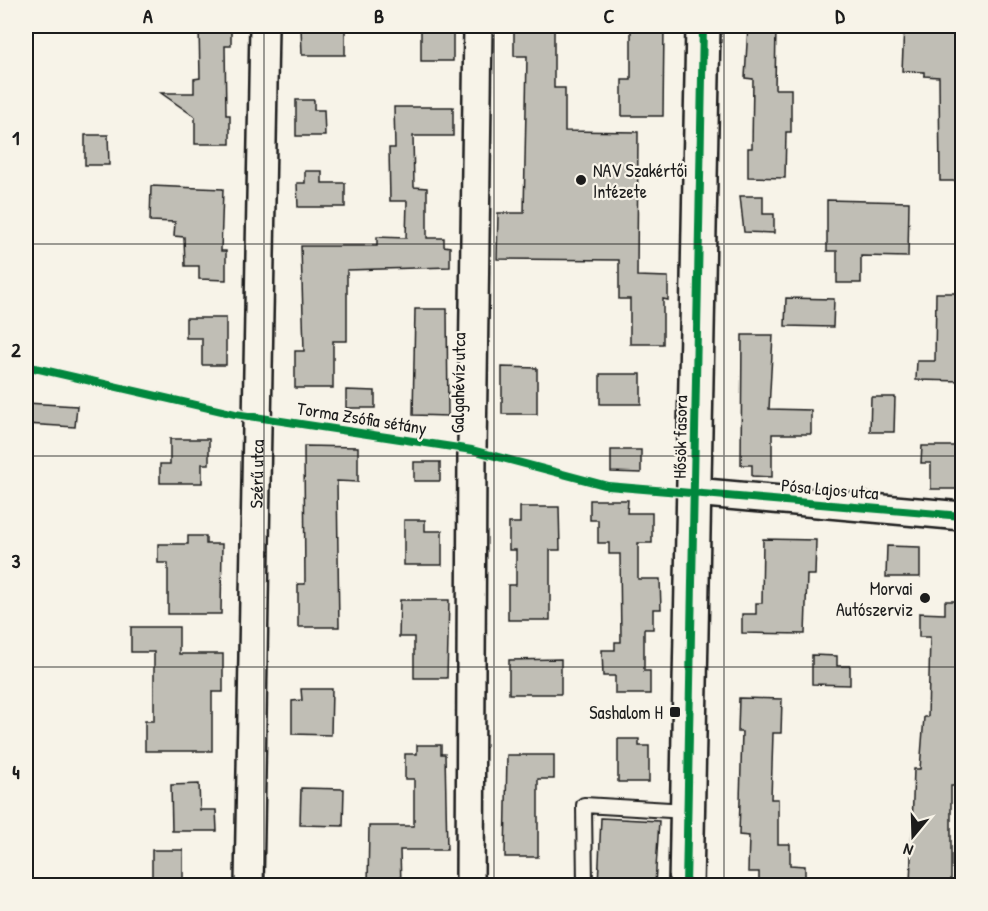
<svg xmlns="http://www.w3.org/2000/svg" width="988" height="911" font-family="'Patrick Hand',sans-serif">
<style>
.building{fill:#c0beb5;stroke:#1c1c1c;stroke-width:1.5}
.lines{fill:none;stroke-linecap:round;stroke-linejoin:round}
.lane-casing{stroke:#1c1c1c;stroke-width:18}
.street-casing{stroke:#1c1c1c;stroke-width:32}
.secondary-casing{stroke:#1c1c1c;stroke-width:38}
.lane{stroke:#f7f3e8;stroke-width:14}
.street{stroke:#f7f3e8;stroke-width:27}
.secondary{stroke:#f7f3e8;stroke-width:33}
.cycleway-casing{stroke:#f7f3e8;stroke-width:11}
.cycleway{stroke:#00873e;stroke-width:8}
.grid{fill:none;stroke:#1c1c1c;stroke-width:1.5;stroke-opacity:0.55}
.poi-dot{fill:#1c1c1c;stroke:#f7f3e8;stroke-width:2}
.labels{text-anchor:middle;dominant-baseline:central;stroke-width:4.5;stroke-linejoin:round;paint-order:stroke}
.poi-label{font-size:18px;fill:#1c1c1c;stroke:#f7f3e8;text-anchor:end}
.street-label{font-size:18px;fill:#1c1c1c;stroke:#f7f3e8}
.neatline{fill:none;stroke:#1c1c1c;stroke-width:2}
.grid-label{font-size:20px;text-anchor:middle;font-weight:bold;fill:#1c1c1c}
</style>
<rect width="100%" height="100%" fill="#f7f3e8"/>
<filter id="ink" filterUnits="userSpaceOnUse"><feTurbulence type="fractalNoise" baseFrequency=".0167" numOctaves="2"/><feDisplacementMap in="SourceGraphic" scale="12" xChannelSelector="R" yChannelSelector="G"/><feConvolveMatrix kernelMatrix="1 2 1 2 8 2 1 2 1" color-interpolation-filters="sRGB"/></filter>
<g filter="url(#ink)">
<path class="building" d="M 199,26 L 231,26 L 231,46 L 225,46 L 226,115 L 230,115 L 230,144 L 195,144 L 195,117 L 161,93 L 194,93 L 194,79 L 200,78 Z
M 301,26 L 345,26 L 345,55 L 302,55 Z
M 514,26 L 554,26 L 554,88 L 565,88 L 565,131 L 638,132 L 637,276 L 668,277 L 668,300 L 663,299 L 663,344 L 630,344 L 630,299 L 619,299 L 619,260 L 497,259 L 498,213 L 524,213 L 527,56 L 514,56 Z
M 631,26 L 664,26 L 663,116 L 622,116 L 622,80 L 631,80 Z
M 748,26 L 776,26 L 775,89 L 791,89 L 791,132 L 786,132 L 785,178 L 748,177 L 748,148 L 752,148 L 753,79 L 745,78 Z
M 904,26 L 963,26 L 959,98 L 963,98 L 963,181 L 940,181 L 939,77 L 924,76 L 924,72 L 902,71 Z
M 421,28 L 453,28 L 453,61 L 421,61 Z
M 296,100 L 314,100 L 314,110 L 324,110 L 325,136 L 296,136 Z
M 394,107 L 453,107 L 453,136 L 413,136 L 414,187 L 427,188 L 427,238 L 444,238 L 444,246 L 450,247 L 450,267 L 347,270 L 347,341 L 333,341 L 333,388 L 295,388 L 295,351 L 304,351 L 301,246 L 377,246 L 377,237 L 406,238 L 407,201 L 390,201 L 389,148 L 395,148 Z
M 85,135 L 108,135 L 109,165 L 85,165 Z
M 305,171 L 322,171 L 322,183 L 345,183 L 345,207 L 298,207 L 297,183 L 305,183 Z
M 151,186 L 223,189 L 221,251 L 226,251 L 226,280 L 199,279 L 199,266 L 185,266 L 184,237 L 174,236 L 175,222 L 150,221 Z
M 740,196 L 763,196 L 763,214 L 774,214 L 774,233 L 744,232 Z
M 827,200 L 909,202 L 908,257 L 861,256 L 861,283 L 837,283 L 837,251 L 827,251 Z
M 936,293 L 963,293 L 963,381 L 916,380 L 917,361 L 935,361 Z
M 786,298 L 834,299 L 833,327 L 785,326 Z
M 415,309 L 447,309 L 448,416 L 413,415 Z
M 186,318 L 226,318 L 226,365 L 202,365 L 202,338 L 186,338 Z
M 742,335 L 773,335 L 769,409 L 811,410 L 811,434 L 772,434 L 772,477 L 752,476 L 752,465 L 741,465 Z
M 502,367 L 537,368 L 537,414 L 502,414 Z
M 600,374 L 641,374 L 641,404 L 600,404 Z
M 346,390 L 375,391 L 375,408 L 346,408 Z
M 871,397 L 895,397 L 894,432 L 870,432 Z
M 26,403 L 77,406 L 75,427 L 26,424 Z
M 170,439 L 209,439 L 209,464 L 202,464 L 202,483 L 160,483 L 160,464 L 170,464 Z
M 304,446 L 358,447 L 358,482 L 337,481 L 339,627 L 298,627 L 298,584 L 305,584 Z
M 922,446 L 958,446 L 957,489 L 931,489 L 931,463 L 921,463 Z
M 611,450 L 641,450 L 641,473 L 611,472 Z
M 414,462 L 440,462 L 440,481 L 414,481 Z
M 590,500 L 628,500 L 627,513 L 652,513 L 652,543 L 638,543 L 638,579 L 660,579 L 661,609 L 653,609 L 653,629 L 644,629 L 644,671 L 650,671 L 650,694 L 615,694 L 615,676 L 603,676 L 602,650 L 615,650 L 615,642 L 621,642 L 620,554 L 609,554 L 609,543 L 598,543 L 598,520 L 590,520 Z
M 520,507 L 559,507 L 560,550 L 550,550 L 550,620 L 508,620 L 508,585 L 516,585 L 516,550 L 509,550 L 509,523 L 520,523 Z
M 404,520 L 425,520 L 425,531 L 442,531 L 442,565 L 404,565 Z
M 188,536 L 206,536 L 206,544 L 222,544 L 221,614 L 168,614 L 168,563 L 158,563 L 158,544 L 188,544 Z
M 763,539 L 816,540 L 815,575 L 807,575 L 805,634 L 742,633 L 742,614 L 756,614 L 756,603 L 762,603 Z
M 887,546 L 920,547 L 920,577 L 886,577 Z
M 400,600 L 449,600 L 447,678 L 414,678 L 414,637 L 399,637 Z
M 945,601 L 963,601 L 958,699 L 963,700 L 963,733 L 960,733 L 959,786 L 951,786 L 951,885 L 910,885 L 914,769 L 920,769 L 924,717 L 928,717 L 930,637 L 919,637 L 919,613 L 945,614 Z
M 131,627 L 179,627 L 179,654 L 223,654 L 223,692 L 212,692 L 212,751 L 145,751 L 145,721 L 154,721 L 154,652 L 131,652 Z
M 812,655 L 837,656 L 837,666 L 850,666 L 850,685 L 812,684 Z
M 561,659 L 561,694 L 509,694 L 509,660 Z
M 301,689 L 332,689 L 331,735 L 292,734 L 292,701 L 302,700 Z
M 739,698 L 782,699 L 781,733 L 773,733 L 771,799 L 778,799 L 778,844 L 790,844 L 790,865 L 805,866 L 805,885 L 759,885 L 759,872 L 748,872 L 749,836 L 739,835 L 742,732 L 738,732 Z
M 618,739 L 639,739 L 639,746 L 649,746 L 649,782 L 618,782 Z
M 417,745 L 441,745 L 441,754 L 445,754 L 447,850 L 400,850 L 401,885 L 368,885 L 369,826 L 414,826 L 414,779 L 405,779 L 405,754 L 417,754 Z
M 507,755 L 554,755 L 554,779 L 538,779 L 538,857 L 505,857 Z
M 199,784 L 200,810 L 216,810 L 217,831 L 172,831 L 171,785 Z
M 301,788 L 344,789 L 343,826 L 300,825 Z
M 601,818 L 659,821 L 655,885 L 598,885 Z
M 152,850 L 183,850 L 183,885 L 152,885 Z"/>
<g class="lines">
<defs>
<path id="lane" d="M 585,886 L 584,805 L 687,811"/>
<g id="street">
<path d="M 694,492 L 962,516"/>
<path id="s1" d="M 249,886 L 264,26"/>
<path d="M 470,886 L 472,450 L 478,26"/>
</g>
<path id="secondary" d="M 686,886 L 703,26"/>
</defs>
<use href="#lane" class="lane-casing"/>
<use href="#street" class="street-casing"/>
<use href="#secondary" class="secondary-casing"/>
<use href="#lane" class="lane"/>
<use href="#street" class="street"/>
<use href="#secondary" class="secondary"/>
<defs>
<path id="cycleway" d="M 26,366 L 235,414 L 472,450 L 608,486 L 962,516
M 686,886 L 703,26"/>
</defs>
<use href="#cycleway" class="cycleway-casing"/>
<use href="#cycleway" class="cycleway"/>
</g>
</g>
<path class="grid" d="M 264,26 L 264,886M 494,26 L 494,886M 724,26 L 724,886M 26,244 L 962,244M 26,456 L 962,456M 26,667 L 962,667"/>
<g class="poi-dot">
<circle cx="581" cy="180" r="6"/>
<circle cx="925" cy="598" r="6"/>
<rect x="669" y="706" width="12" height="12" rx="3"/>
</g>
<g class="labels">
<g class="poi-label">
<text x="593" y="170" text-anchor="start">NAV Szakértői<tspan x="593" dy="21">Intézete</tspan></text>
<text x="913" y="588">Morvai<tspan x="913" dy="21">Autószerviz</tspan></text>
<text x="663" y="712">Sashalom H</text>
</g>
<g class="street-label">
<text transform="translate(458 383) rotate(-89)">Galgahévíz utca</text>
<text transform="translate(362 418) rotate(9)">Torma Zsófia sétány</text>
<text transform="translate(680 437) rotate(-89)">Hősök fasora</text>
<text stroke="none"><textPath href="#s1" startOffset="412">Szérű utca</textPath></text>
<text transform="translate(830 489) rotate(5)">Pósa Lajos utca</text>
</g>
</g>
<rect width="988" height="911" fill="none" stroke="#f7f3e8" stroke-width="66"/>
<g transform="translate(913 836) rotate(199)" stroke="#f7f3e8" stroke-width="4.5" paint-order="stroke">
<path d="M0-4.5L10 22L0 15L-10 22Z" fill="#1c1c1c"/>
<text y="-9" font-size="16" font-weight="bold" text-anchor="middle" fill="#1c1c1c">N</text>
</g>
<rect x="33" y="33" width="922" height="845" class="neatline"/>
<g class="grid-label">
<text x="148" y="23">A</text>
<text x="379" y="23">B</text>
<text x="609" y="23">C</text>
<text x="840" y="23">D</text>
<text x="16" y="145">1</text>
<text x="16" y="357">2</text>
<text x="16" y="568">3</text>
<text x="16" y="779">4</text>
</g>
</svg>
